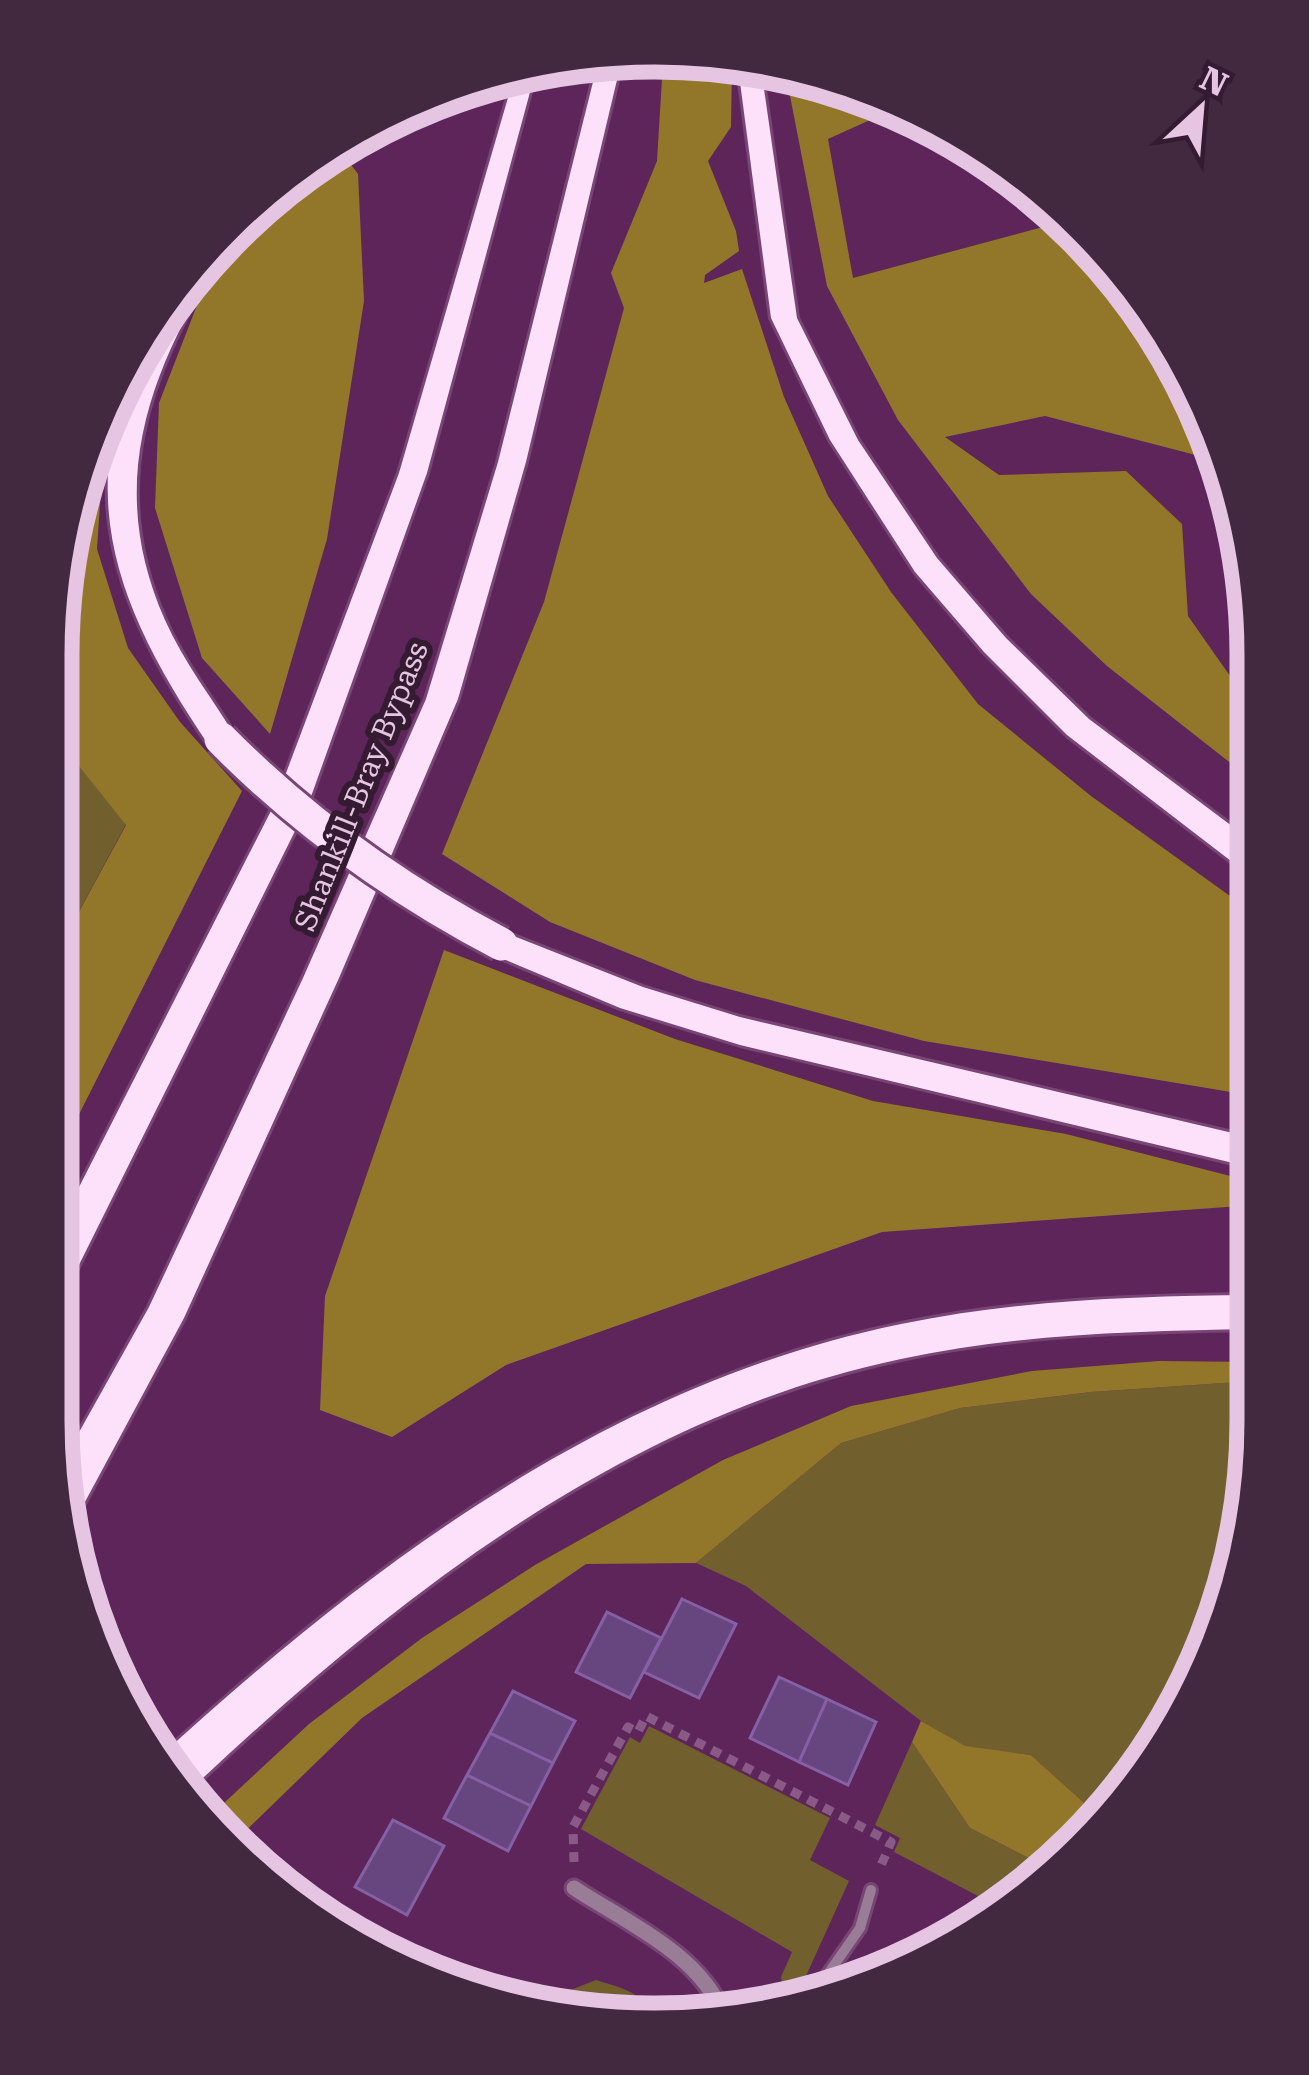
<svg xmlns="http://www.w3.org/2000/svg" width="1309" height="2075" font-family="'Roboto Serif',serif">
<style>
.green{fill:#715f2e}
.forest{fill:#92772b}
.building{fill:#674680;stroke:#8660a4;stroke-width:3}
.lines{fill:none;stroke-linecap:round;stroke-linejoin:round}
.service-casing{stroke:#784575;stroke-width:16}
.minor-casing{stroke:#784575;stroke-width:21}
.motorway-casing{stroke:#784575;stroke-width:6}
.path{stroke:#8a5a87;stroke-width:9;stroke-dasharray:10 8;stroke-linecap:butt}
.service{stroke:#997d96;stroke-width:10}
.minor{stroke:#997d96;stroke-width:15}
.motorway{fill:#fde1fa;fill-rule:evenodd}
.motorway-bridge-casing{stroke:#784575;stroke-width:39;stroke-linecap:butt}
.motorway-bridge{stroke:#fde1fa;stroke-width:33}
.labels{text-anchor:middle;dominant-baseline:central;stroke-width:12;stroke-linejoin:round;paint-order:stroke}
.street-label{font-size:30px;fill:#e6c5e3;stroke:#341b32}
.rim{fill:none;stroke:#e6c5e3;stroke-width:15}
</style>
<rect width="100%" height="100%" fill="#5d255a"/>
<path class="green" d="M 55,729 L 126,824 L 54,958 Z
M 1253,1381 C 1253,1420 1259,1465 1252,1503 C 1230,1613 1184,1740 1101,1818 L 1031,1755 L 965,1747 L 921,1721 L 746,1586 L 696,1563 L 841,1443 L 960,1408 L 1091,1392 Z
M 649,1726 L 830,1818 L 810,1860 L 849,1881 L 801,1987 L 791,1993 L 783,1988 L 781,1977 L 792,1952 L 581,1829 L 630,1737 L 640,1743 Z
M 912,1742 L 970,1828 L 1048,1868 L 989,1923 L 964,1934 L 978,1896 L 894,1852 L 900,1838 L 875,1825 Z
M 596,1980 C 621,1988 646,1993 657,2019 L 616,2023 L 584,2016 L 587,2011 L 568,1991 Z"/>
<path class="forest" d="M 663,62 L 732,66 L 731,127 L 708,161 L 736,231 L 739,251 L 705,275 L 704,283 L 742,269 L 784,397 L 828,496 L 891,592 L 978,704 L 1091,796 L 1255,914 L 1255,1096 L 924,1041 L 695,980 L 550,922 L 442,854 L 544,602 L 624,308 L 611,273 L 657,161 Z
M 785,70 L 811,72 L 890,111 L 828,139 L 853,278 L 1069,220 L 1109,257 L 1195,387 L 1215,460 L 1045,416 L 945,437 L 999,475 L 1126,471 L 1182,524 L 1188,616 L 1256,713 L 1256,783 L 1107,666 L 1031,594 L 898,420 L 827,286 Z
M 337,146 L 358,174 L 364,301 L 327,539 L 270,734 L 202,658 L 155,508 L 159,403 L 208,277 L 261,212 Z
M 116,391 L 106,413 L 97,549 L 128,648 L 180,722 L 242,791 L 53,1166 L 54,958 L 126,825 L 55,736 L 56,576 L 97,424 Z
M 444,950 L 675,1039 L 873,1101 L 1066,1134 L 1254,1182 L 1254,1205 L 882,1232 L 506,1365 L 392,1437 L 320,1410 L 325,1296 Z
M 1159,1361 L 1253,1362 L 1253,1381 L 1091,1392 L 960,1408 L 841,1443 L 696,1563 L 586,1564 L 362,1718 L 234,1842 L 210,1816 L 309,1724 L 422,1638 L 535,1565 L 723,1460 L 851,1406 L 1032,1371 Z
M 921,1721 L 965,1746 L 1031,1755 L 1101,1818 L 1048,1868 L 970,1828 L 912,1742 Z"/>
<path class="building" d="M 682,1599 L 736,1624 L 699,1698 L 644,1672 Z
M 607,1612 L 661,1638 L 630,1698 L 576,1672 Z
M 779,1677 L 827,1699 L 799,1762 L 750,1738 Z
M 513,1691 L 575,1721 L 553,1763 L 490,1733 Z
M 827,1699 L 876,1722 L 848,1785 L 799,1762 Z
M 490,1733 L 553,1763 L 531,1806 L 467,1775 Z
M 467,1775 L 531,1806 L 508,1851 L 444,1818 Z
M 393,1820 L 444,1846 L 407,1915 L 355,1887 Z
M 381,1930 L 438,1959 L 429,1975 L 373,1945 Z"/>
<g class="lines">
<defs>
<path id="service" d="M 807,2004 L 860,1928 L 871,1890"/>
<path id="minor" d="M 574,1888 C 624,1921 699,1954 722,2012"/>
<path id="motorway" d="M 599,58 L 622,59 L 526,462 L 458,699 L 339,978 L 184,1318 L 79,1513 L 67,1517 L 59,1468 L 149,1307 L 303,978 L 426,699 L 498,462 Z
M 738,67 L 761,68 L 797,318 L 858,440 L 937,558 L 1006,638 L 1089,719 L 1256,844 L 1256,874 L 1244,871 L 1067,735 L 984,652 L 915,572 L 830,440 L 771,318 Z
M 536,70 L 427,473 L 308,805 L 66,1291 L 52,1296 L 52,1240 L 274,805 L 399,473 L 514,77 Z
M 214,255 L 218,261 C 147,377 106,487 165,620 C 184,663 213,699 237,739 L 232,747 L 210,747 C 124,620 71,505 138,355 C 156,317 178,276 214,255 Z
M 501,931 L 643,987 L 740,1017 L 1254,1138 L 1254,1168 L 740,1045 L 620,1008 L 489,953 L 484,944 L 489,935 Z
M 1254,1295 L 1254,1329 C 1136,1331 1017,1334 901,1359 C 620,1418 392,1600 188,1792 L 156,1760 C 371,1563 609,1384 901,1324 C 1017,1300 1136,1296 1254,1295 Z"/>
</defs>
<use href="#service" class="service-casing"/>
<use href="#minor" class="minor-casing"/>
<use href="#motorway" class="motorway-casing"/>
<path class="path" d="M 574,1862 L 573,1827 L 628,1727 L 638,1732 L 646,1716 L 891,1842 L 880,1868"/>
<use href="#service" class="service"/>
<use href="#minor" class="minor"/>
<use href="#motorway" class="motorway"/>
<defs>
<path id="motorway-bridge" d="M 221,739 C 304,823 396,889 501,944"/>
</defs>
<use href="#motorway-bridge" class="motorway-bridge-casing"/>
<use href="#motorway-bridge" class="motorway-bridge"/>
</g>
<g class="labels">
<g class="street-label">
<text transform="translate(361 786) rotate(-68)">Shankill-Bray Bypass</text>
</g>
</g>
<path d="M0 0H1309V2075H0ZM654 72H655A582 582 0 0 1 1237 654V1421A582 582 0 0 1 655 2003H654A582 582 0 0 1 72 1421V654A582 582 0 0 1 654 72Z" fill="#422940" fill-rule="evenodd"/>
<path class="rim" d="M654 72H655A582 582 0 0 1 1237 654V1421A582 582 0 0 1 655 2003H654A582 582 0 0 1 72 1421V654A582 582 0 0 1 654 72Z"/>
<g transform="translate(1201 108) rotate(26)" stroke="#341b32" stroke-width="9" paint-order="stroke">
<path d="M0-9L21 45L0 30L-21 45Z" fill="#e6c5e3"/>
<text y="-18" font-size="33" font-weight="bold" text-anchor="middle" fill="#e6c5e3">N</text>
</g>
</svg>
